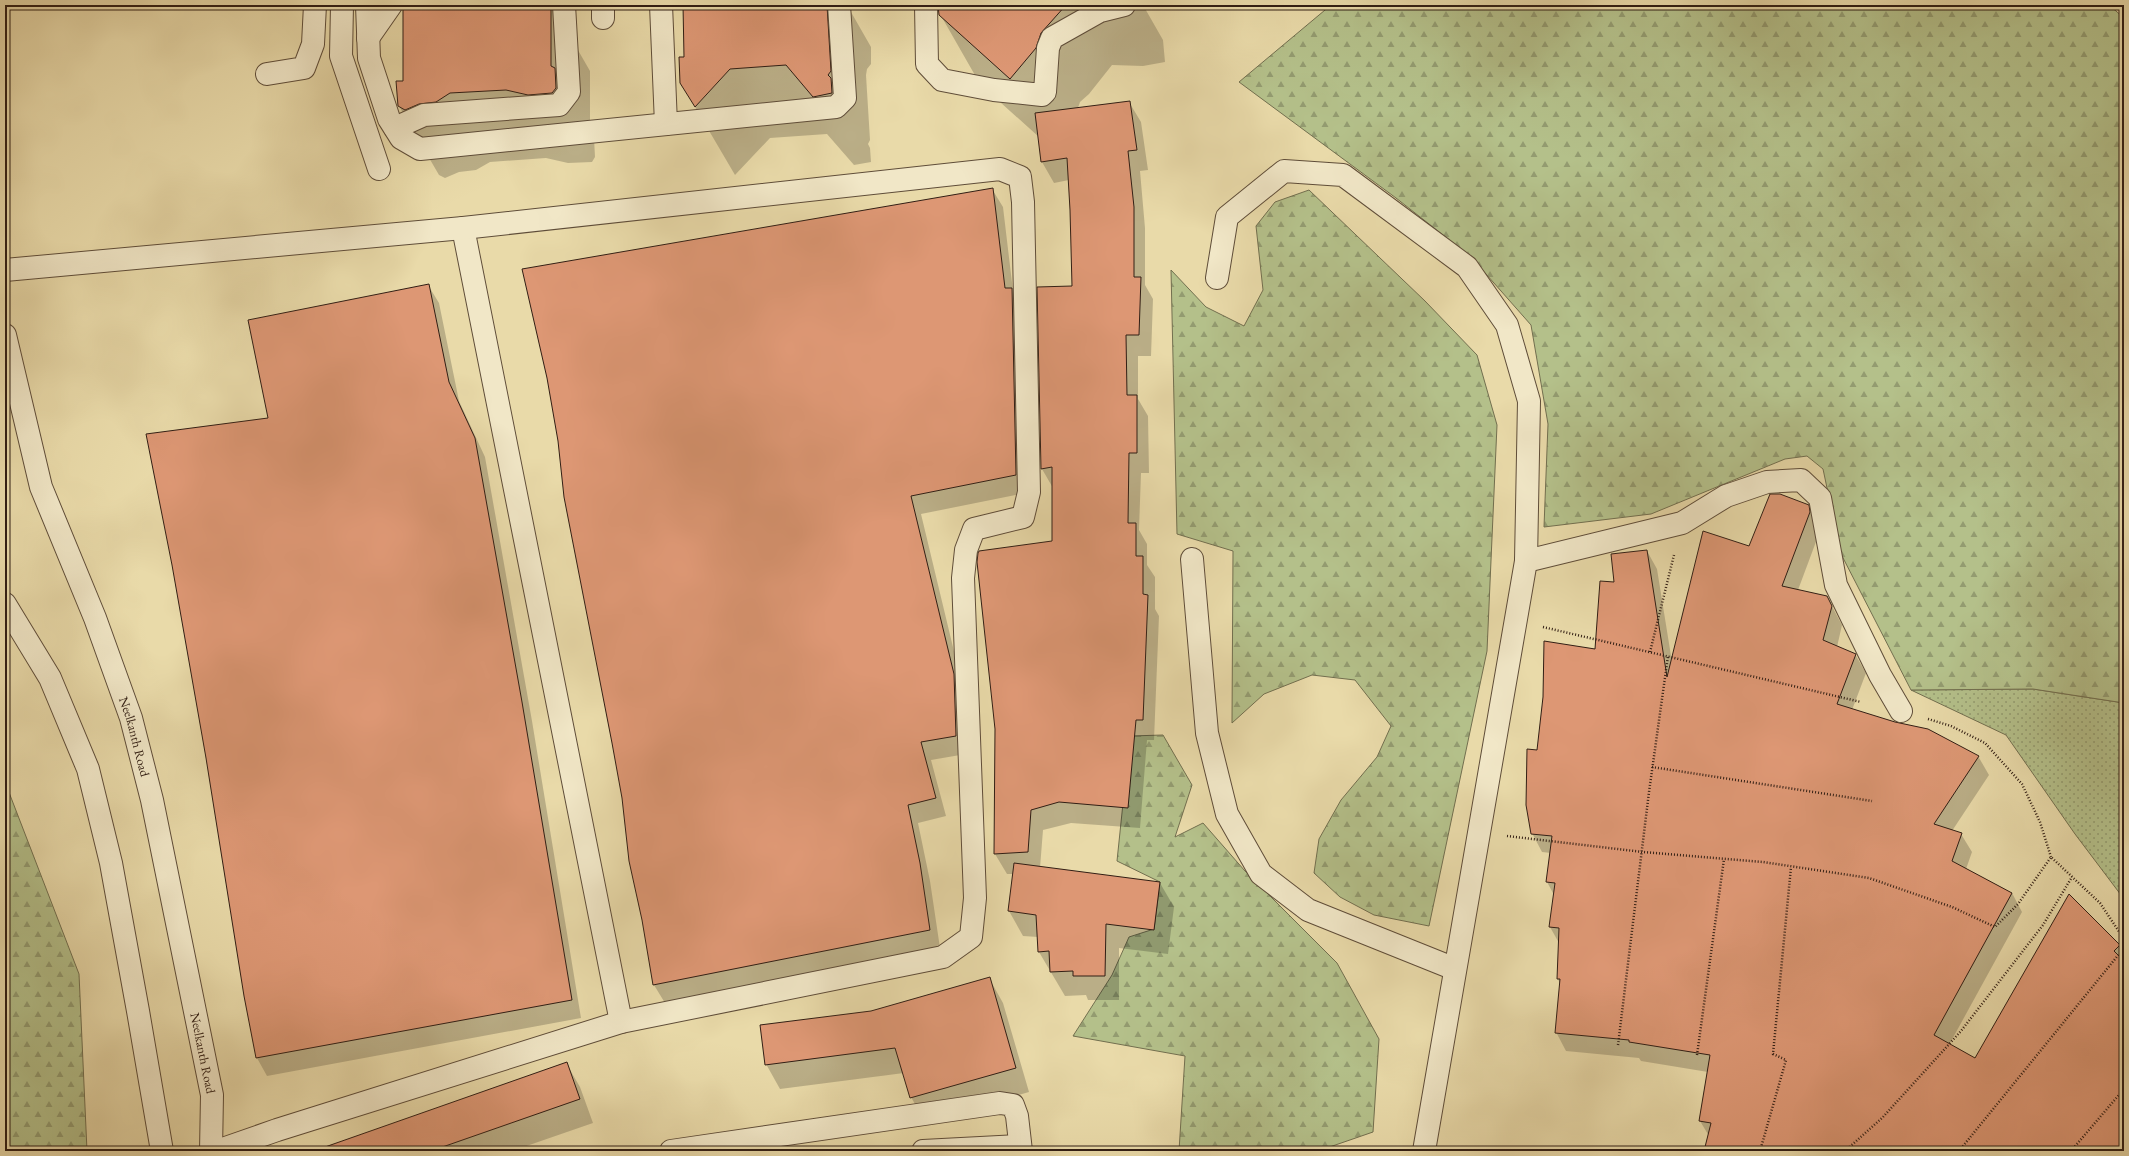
<svg xmlns="http://www.w3.org/2000/svg" width="2129" height="1156" font-family="'EB Garamond',serif">
<style>
.grass{fill:url(#grass-dots);stroke:#726f4f}
.forest{fill:url(#forest-firs);stroke:#726f4f}
.shadow{fill:#0003}
.building{fill:#dd9774;stroke:#311e14}
.lines{fill:none;stroke-linecap:round;stroke-linejoin:round}
.minor-casing{stroke:#5f4d39;stroke-width:24}
.path{stroke:#311e14;stroke-width:2.5;stroke-dasharray:1 2;stroke-linecap:butt}
.minor{stroke:#f1e7c7;stroke-width:22}
.labels{text-anchor:middle;dominant-baseline:central;stroke-width:4;stroke-linejoin:round;paint-order:stroke}
.street-label{font-size:13px;fill:#311e14;stroke:#f1e7c7}
</style>
<defs>
<pattern id="grass-dots" width="8" height="8" patternUnits="userSpaceOnUse"><rect width="8" height="8" fill="#b4c08a"/><path d="M2 2h.1M6 6h.1" fill="none" stroke="#939b70" stroke-width="1.8" stroke-linecap="round"/></pattern>
<pattern id="forest-firs" width="22" height="20" patternUnits="userSpaceOnUse"><rect width="22" height="20" fill="#b4c08a"/><path d="M5 1l3.5 6h-7zM16 11l3.5 6h-7z" fill="#939b70"/></pattern>
</defs>
<rect width="100%" height="100%" fill="#e9daa9"/>
<filter id="stains"><feTurbulence type="fractalNoise" baseFrequency=".005" numOctaves="4"/><feColorMatrix values="0 0 0 0 .2 0 0 0 0 .09 0 0 0 0 .02 0 0 0 .5 -.17"/></filter>
<radialGradient id="worn" r=".72"><stop offset=".6" stop-color="#630" stop-opacity="0"/><stop offset="1" stop-color="#630" stop-opacity=".3"/></radialGradient>
<path class="grass" d="M 2033,689 L 2124,703 L 2124,899 L 2075,834 L 2006,735 L 1911,690 Z"/>
<path class="forest" d="M 1331,5 L 2109,5 L 2124,18 L 2124,703 L 2033,689 L 1911,690 L 1841,554 L 1823,469 L 1807,456 L 1785,459 L 1651,514 L 1544,527 L 1548,424 L 1531,325 L 1471,257 L 1396,198 L 1239,82 Z
M 1309,190 L 1425,301 L 1477,355 L 1497,425 L 1487,651 L 1429,926 L 1374,915 L 1340,897 L 1314,873 L 1319,839 L 1341,800 L 1377,757 L 1391,726 L 1355,680 L 1312,675 L 1264,694 L 1232,723 L 1233,551 L 1177,534 L 1171,270 L 1206,307 L 1244,326 L 1263,290 L 1256,226 L 1275,202 Z
M 1163,735 L 1192,785 L 1175,837 L 1203,823 L 1245,871 L 1337,963 L 1379,1039 L 1373,1132 L 1318,1151 L 1179,1151 L 1185,1056 L 1073,1036 L 1112,975 L 1129,937 L 1154,929 L 1160,882 L 1117,861 L 1130,736 Z
M 5,782 L 79,974 L 87,1151 L 5,1151 Z"/>
<path class="shadow" d="M 404,5 L 552,5 L 590,71 L 590,131 L 594,138 L 595,157 L 592,162 L 568,163 L 546,158 L 490,162 L 476,170 L 459,172 L 445,178 L 439,175 L 399,106 L 404,82 Z
M 684,5 L 847,5 L 871,47 L 871,64 L 867,69 L 866,75 L 870,140 L 868,144 L 870,148 L 871,162 L 854,165 L 827,134 L 770,138 L 735,175 L 681,83 L 685,58 Z
M 945,5 L 1143,5 L 1163,40 L 1165,62 L 1143,66 L 1112,65 L 1089,94 L 1080,102 L 1078,108 L 1129,102 L 1141,122 L 1148,170 L 1140,171 L 1145,228 L 1145,285 L 1153,299 L 1151,356 L 1138,356 L 1138,399 L 1148,416 L 1149,473 L 1141,473 L 1139,530 L 1147,544 L 1147,565 L 1155,577 L 1155,609 L 1159,616 L 1154,740 L 1147,740 L 1140,828 L 1071,823 L 1043,830 L 1040,868 L 1160,883 L 1174,907 L 1168,954 L 1119,948 L 1119,1000 L 1088,1000 L 1086,995 L 1065,996 L 1039,952 L 1038,937 L 1023,936 L 1009,911 L 1014,874 L 1007,874 L 995,854 L 1053,542 L 1053,488 L 1042,469 L 1038,288 L 1073,287 L 1069,180 L 1054,183 L 1042,162 L 1039,137 L 980,84 L 940,14 Z
M 992,189 L 1003,207 L 1013,291 L 1022,307 L 1026,493 L 921,514 L 964,693 L 966,754 L 931,760 L 946,816 L 918,823 L 930,881 L 940,948 L 665,1003 L 654,985 L 643,920 Z
M 428,285 L 439,303 L 459,401 L 485,457 L 532,721 L 581,1018 L 267,1076 L 257,1058 L 173,565 L 269,419 Z
M 1808,505 L 1819,524 L 1820,531 L 1798,590 L 1827,597 L 1842,625 L 1837,647 L 1855,654 L 1866,673 L 1852,710 L 1978,756 L 1989,775 L 1952,831 L 1961,834 L 1972,852 L 1966,869 L 2012,893 L 2022,912 L 1949,1045 L 1975,1059 L 2119,946 L 2124,954 L 2124,1151 L 1705,1151 L 1709,1136 L 1700,1121 L 1708,1072 L 1641,1061 L 1639,1058 L 1566,1051 L 1556,1032 L 1560,984 L 1558,979 L 1559,943 L 1550,927 L 1554,895 L 1547,882 L 1551,853 L 1542,852 L 1532,833 L 1538,751 L 1596,651 L 1615,583 L 1647,551 L 1657,569 L 1672,662 L 1750,547 Z
M 989,978 L 1003,1003 L 1029,1092 L 925,1122 L 911,1097 L 904,1073 L 780,1089 L 766,1064 L 871,1012 Z
M 566,1063 L 580,1087 L 593,1123 L 512,1151 L 333,1151 Z"/>
<path class="building" d="M 403,5 L 551,5 L 551,66 L 555,68 L 556,88 L 552,93 L 528,95 L 506,90 L 450,93 L 436,102 L 419,104 L 405,110 L 398,106 L 396,81 L 403,81 Z
M 683,5 L 827,5 L 831,71 L 828,75 L 831,78 L 832,93 L 813,97 L 786,65 L 730,69 L 695,107 L 680,83 L 679,57 L 684,57 Z
M 938,5 L 1066,5 L 1041,33 L 1036,48 L 1010,79 L 939,15 Z
M 1130,101 L 1137,150 L 1128,151 L 1134,207 L 1134,277 L 1141,277 L 1139,335 L 1126,335 L 1127,395 L 1137,395 L 1137,453 L 1129,453 L 1128,523 L 1136,523 L 1136,556 L 1143,556 L 1143,594 L 1148,595 L 1143,720 L 1136,720 L 1128,808 L 1059,802 L 1031,810 L 1028,852 L 994,854 L 995,729 L 977,562 L 978,553 L 979,551 L 1052,541 L 1052,467 L 1041,469 L 1037,287 L 1072,286 L 1070,210 L 1067,158 L 1041,162 L 1035,113 Z
M 993,188 L 1005,288 L 1012,288 L 1016,475 L 911,496 L 954,674 L 956,736 L 921,742 L 936,798 L 908,805 L 920,863 L 930,930 L 653,985 L 642,920 L 629,861 L 622,798 L 612,743 L 564,497 L 558,441 L 547,378 L 522,269 Z
M 429,284 L 449,382 L 475,438 L 522,702 L 572,1000 L 256,1058 L 244,996 L 206,758 L 172,565 L 146,434 L 268,418 L 248,320 Z
M 1770,494 L 1780,494 L 1809,505 L 1810,512 L 1782,586 L 1827,596 L 1832,606 L 1823,640 L 1856,654 L 1837,704 L 1895,722 L 1928,729 L 1979,756 L 1934,824 L 1962,833 L 1952,861 L 2012,893 L 1934,1035 L 1975,1058 L 2069,894 L 2120,945 L 2114,951 L 2124,961 L 2124,1151 L 1704,1151 L 1711,1123 L 1699,1121 L 1710,1055 L 1629,1042 L 1629,1040 L 1555,1033 L 1560,979 L 1557,979 L 1559,928 L 1549,927 L 1555,883 L 1546,882 L 1552,836 L 1531,834 L 1526,805 L 1527,749 L 1537,750 L 1543,697 L 1544,641 L 1595,649 L 1600,581 L 1614,582 L 1611,554 L 1647,550 L 1667,677 L 1703,531 L 1749,546 Z
M 1014,863 L 1160,882 L 1154,930 L 1106,924 L 1105,976 L 1073,976 L 1073,971 L 1050,972 L 1049,951 L 1038,952 L 1036,915 L 1008,911 Z
M 990,977 L 1016,1068 L 910,1098 L 895,1048 L 765,1065 L 760,1025 L 871,1011 Z
M 567,1062 L 580,1099 L 431,1151 L 326,1151 L 325,1147 Z"/>
<g class="lines">
<defs>
<g id="minor">
<path d="M 342,5 L 341,56 L 379,169"/>
<path d="M 367,5 L 369,58 L 389,119 L 401,138 L 420,149 L 836,107 L 845,98 L 839,5"/>
<path d="M 603,5 L 603,18"/>
<path d="M 661,5 L 666,124"/>
<path d="M 926,5 L 927,64 L 942,80 L 994,90 L 1042,95 L 1045,92 L 1048,48 L 1052,38 L 1100,11 L 1124,5"/>
<path d="M 368,38 L 391,5"/>
<path d="M 267,74 L 304,68 L 313,44 L 315,5"/>
<path d="M 395,128 L 424,115 L 559,105 L 569,92 L 564,5"/>
<path d="M 463,228 L 621,1022"/>
<path d="M 5,270 L 463,228 L 1000,169 L 1020,177 L 1023,202 L 1029,492 L 1023,517 L 974,529 L 966,550 L 963,578 L 975,898 L 971,937 L 943,957 L 621,1022 L 277,1130 L 217,1151"/>
<path d="M 1217,278 L 1227,217 L 1284,171 L 1343,175 L 1467,267 L 1507,325 L 1529,401 L 1526,561 L 1424,1151"/>
<path id="s1" d="M 5,335 L 41,487 L 95,618 L 131,718 L 152,800 L 212,1095 L 211,1151"/>
<path d="M 1192,559 L 1207,733 L 1227,814 L 1261,874 L 1308,910 L 1455,969"/>
<path d="M 1526,561 L 1682,523 L 1726,496 L 1767,482 L 1801,480 L 1820,498 L 1836,585 L 1880,675 L 1901,711"/>
<path d="M 5,604 L 50,678 L 88,769 L 111,863 L 138,1011 L 162,1151"/>
<path d="M 671,1151 L 1000,1103 L 1013,1105 L 1017,1116 L 1021,1151"/>
<path d="M 923,1151 L 1020,1146"/>
</g>
</defs>
<use href="#minor" class="minor-casing"/>
<path class="path" d="M 1543,627 L 1861,702
M 1650,652 L 1674,555
M 1928,719 L 1951,726 L 1985,743 L 2022,784 L 2040,822 L 2051,857
M 1652,767 L 1872,801
M 1507,836 L 1643,852 L 1763,862 L 1869,878 L 1952,907 L 1995,927 L 2018,904 L 2051,857 L 2100,903 L 2124,939
M 1618,1045 L 1649,792 L 1668,656
M 1697,1055 L 1724,859
M 1760,1151 L 1786,1060 L 1773,1054 L 1791,867
M 1845,1151 L 1883,1117 L 1961,1031 L 2043,925 L 2072,877
M 1959,1151 L 2124,948
M 2071,1151 L 2124,1089"/>
<use href="#minor" class="minor"/>
</g>
<g class="labels">
<g class="street-label">
<text stroke="none"><textPath href="#s1" startOffset="423">Neelkanth Road</textPath></text>
<text stroke="none"><textPath href="#s1" startOffset="747">Neelkanth Road</textPath></text>
</g>
</g>
<rect width="2129" height="1156" fill="none" stroke="#e9daa9" stroke-width="20"/>
<rect x="6" y="6" width="2117" height="1144" fill="none" stroke="#311e14" stroke-width="2"/>
<rect x="10" y="10" width="2109" height="1136" fill="none" stroke="#311e14"/>
<rect width="100%" height="100%" filter="url(#stains)"/>
<rect width="100%" height="100%" fill="url(#worn)"/>
</svg>
